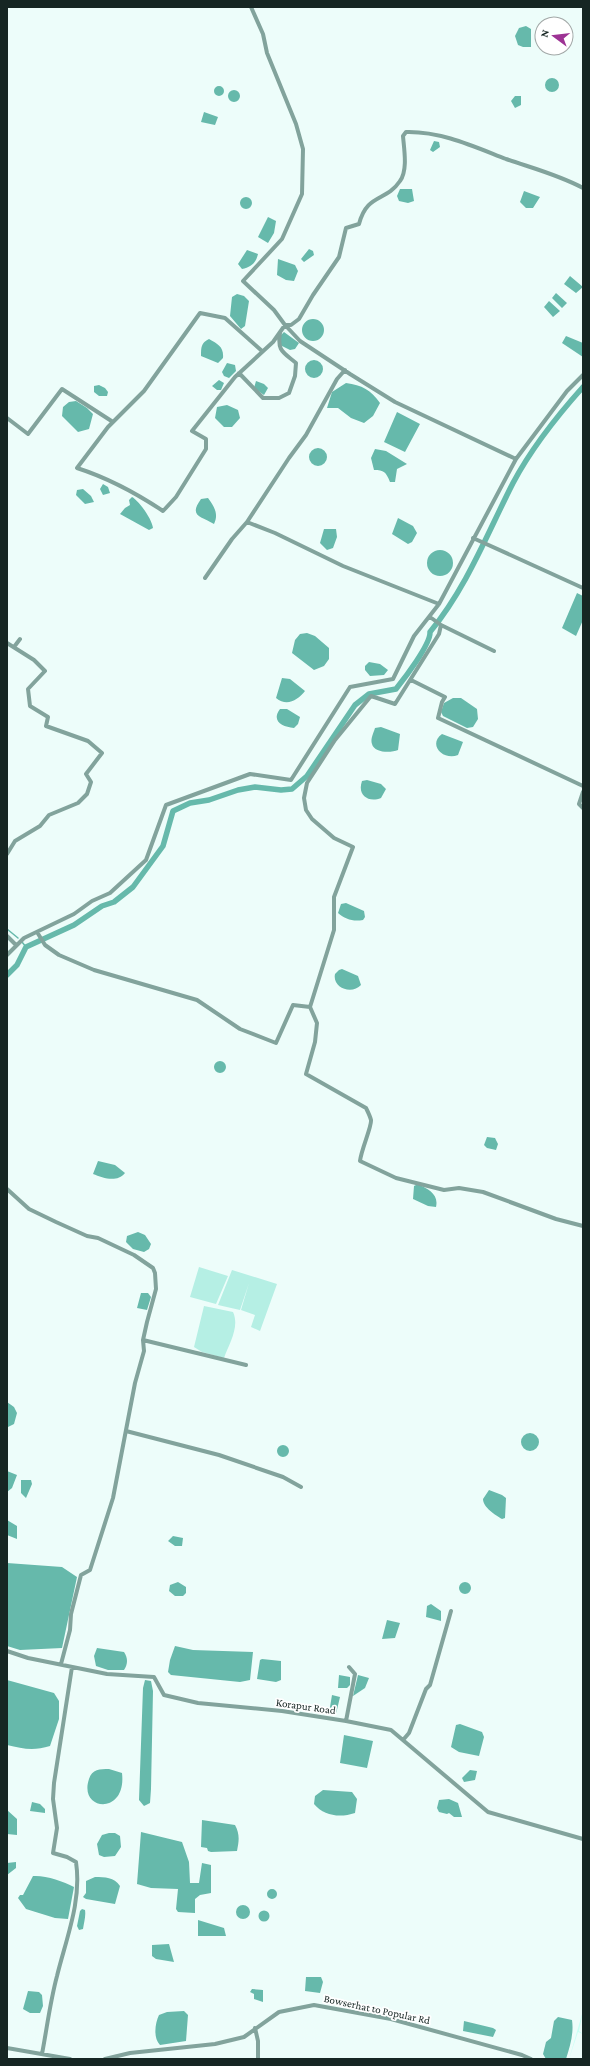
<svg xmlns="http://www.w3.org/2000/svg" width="590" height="2066" font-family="'Crimson Pro',serif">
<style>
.built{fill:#cafff4}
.green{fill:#b5efe4}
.water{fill:#66b9ab}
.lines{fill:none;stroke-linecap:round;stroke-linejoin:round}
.stream{stroke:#66b9ab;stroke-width:1.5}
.canal{stroke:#66b9ab;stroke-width:5.5}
.street{stroke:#82a39c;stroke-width:4}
.labels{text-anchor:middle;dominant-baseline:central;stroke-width:3.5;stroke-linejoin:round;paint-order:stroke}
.street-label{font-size:11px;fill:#162623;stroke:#fff}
</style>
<rect width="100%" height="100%" fill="#edfdfa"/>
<path class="built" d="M 583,2011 L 579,2031 L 583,2034 L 578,2032 L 569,2059 Z"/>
<path class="green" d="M 199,1267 L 228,1276 L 216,1304 L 190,1297 Z
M 232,1270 L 277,1284 L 260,1331 L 251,1327 L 255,1315 L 241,1310 L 249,1283 L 240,1310 L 218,1305 Z
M 204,1306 L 233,1312 C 240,1327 229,1344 224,1358 L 202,1352 L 194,1347 Z"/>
<path class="water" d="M 526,26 L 531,29 L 531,47 L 523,47 L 518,45 L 515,36 L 519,28 Z
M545 85a7 7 0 1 1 14 0a7 7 0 1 1-14 0Z
M214 91a5 5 0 1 1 10 0a5 5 0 1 1-10 0Z
M228 96a6 6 0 1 1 12 0a6 6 0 1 1-12 0Z
M 515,96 L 521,96 L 521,105 L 515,108 L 511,101 Z
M 204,112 L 218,117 L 215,125 L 201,122 Z
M 434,141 L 439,142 L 440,147 L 433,152 L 430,150 Z
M 400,189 L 412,189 L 414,201 L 408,203 L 399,201 L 397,196 Z
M 524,191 L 540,197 L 533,208 L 526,208 L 520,202 Z
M240 203a6 6 0 1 1 12 0a6 6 0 1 1-12 0Z
M 268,217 L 276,221 L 274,233 L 268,243 L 258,237 Z
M 309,249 L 313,251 L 314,255 L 304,262 L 301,259 Z
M 247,250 L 258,254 C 256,263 251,267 242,269 L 238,264 Z
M 278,259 L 295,265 L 298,271 L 294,281 L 286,280 L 277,275 Z
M 570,276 L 583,287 L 576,293 L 564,284 Z
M 556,293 L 567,303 L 562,308 L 552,298 Z
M 237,294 L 244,296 L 249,301 L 245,326 L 241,329 L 230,316 L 232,297 Z
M 549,301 L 560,311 L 553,317 L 544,307 Z
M302 330a11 11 0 1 1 22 0a11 11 0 1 1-22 0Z
M 284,332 L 299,343 L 295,349 L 290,350 L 280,345 L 281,335 Z
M 566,336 L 583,343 L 583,357 L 562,343 Z
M 209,339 C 218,344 224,347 223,358 L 218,363 L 201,356 C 201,347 201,343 209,339 Z
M305 369a9 9 0 1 1 18 0a9 9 0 1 1-18 0Z
M 227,363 L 235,365 L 236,371 L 229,378 L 224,376 L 222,372 Z
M 219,380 L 224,383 L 221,390 L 217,390 L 212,386 Z
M 256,381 L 264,384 L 268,388 L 264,395 L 254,388 Z
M 346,383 C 362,385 371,390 380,403 L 373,416 L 364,423 L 351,418 L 338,408 L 327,408 L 332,392 Z
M 99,385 L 105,388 L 108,392 L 107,396 L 99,396 L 94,392 L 94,386 Z
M 76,401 L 87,408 L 93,414 L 89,429 L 78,432 L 62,416 L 63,407 L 69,402 Z
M 227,405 L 238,410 L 240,418 L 232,427 L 224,427 L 215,418 L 217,407 Z
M 397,412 L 420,424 L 405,452 L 384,442 Z
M309 457a9 9 0 1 1 18 0a9 9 0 1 1-18 0Z
M 375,449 L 386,451 L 407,464 L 397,469 L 395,482 L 390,482 C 386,472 384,470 374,470 L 371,458 Z
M 103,484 L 108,487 L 110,493 L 103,495 L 100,489 Z
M 83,489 L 91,496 L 94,502 L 85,504 L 76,495 L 77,490 Z
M 132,497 C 139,501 152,519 153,528 L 149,530 L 120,514 L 125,508 L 130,505 L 129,500 Z
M 208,498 C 214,506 219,514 214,524 C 202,516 188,517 201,499 Z
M 398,518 L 413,526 L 417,533 L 412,542 L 408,544 L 392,534 Z
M 324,529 L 336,529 L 337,537 L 333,548 L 327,550 L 320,543 Z
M427 563a13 13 0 1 1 26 0a13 13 0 1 1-26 0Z
M 577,593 L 583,596 L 583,620 L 576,636 L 562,628 Z
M 307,633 L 315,636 L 329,648 L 329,659 L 324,666 L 314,670 L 292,653 L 295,640 L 300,634 Z
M 369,662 L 380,664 L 388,670 L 384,675 L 370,676 L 365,670 L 365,666 Z
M 282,678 L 290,679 L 305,691 C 298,700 287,707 276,698 Z
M 453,698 L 461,698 L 477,709 L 478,719 L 473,727 L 467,728 L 443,716 L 441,712 L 444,703 Z
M 280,709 L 287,709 L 300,717 L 298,724 L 294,728 C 282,727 271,721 280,709 Z
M 381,727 L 400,734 L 398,750 C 391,753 374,753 372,744 C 370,739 374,732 375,728 Z
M 442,734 L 463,742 L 458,755 C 444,761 427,745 442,734 Z
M 367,780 L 381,784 L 386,789 L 381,798 C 368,803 357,795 362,781 Z
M 346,903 L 364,911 L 365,917 L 363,920 C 353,922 345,919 338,913 L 341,904 Z
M 342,969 L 358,976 L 361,985 C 352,995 332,988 335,974 L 339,970 Z
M214 1067a6 6 0 1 1 12 0a6 6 0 1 1-12 0Z
M 487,1137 L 495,1138 L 498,1144 L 496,1150 L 487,1148 L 484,1145 Z
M 98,1161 L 115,1165 L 125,1173 C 117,1183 103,1178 93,1174 Z
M 418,1184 C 428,1189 439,1194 436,1207 L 428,1206 L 413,1199 L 414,1186 Z
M 138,1232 L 145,1235 L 151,1244 L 149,1249 L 144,1252 L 133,1249 L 126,1242 L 127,1236 Z
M 141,1293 L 148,1293 L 151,1297 L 147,1310 L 137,1308 Z
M 7,1402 L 14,1407 L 17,1413 L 14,1424 L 8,1427 Z
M521 1442a9 9 0 1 1 18 0a9 9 0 1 1-18 0Z
M277 1451a6 6 0 1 1 12 0a6 6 0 1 1-12 0Z
M 7,1471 L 17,1475 L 12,1488 L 7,1492 Z
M 21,1480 L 31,1480 L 32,1484 L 26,1498 L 21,1493 Z
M 489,1490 L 502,1495 L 506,1498 L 505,1518 L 502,1519 C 495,1515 483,1507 483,1499 Z
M 7,1520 L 17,1526 L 17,1539 L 7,1535 Z
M 173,1536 L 183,1538 L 182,1546 L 175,1546 L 168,1541 Z
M 7,1563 L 62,1567 L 77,1577 L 62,1648 L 20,1650 L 7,1646 Z
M459 1588a6 6 0 1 1 12 0a6 6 0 1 1-12 0Z
M 178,1582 L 186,1587 L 186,1593 L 183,1596 L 175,1596 L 169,1591 L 170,1585 Z
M 431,1604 L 441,1611 L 441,1621 L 426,1617 L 427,1606 Z
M 387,1620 L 400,1623 L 395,1638 L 382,1639 Z
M 175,1646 L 193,1650 L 253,1652 L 250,1680 L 240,1682 L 171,1675 L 168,1672 L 170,1660 Z
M 97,1648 L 124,1652 C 128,1658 128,1664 124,1670 L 108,1670 L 96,1666 L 94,1656 Z
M 262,1659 L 281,1661 L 281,1680 L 276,1682 L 257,1679 L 260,1660 Z
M 339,1675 L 350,1677 L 350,1685 L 347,1688 L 338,1688 Z
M 358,1675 L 369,1678 L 365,1688 L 353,1696 Z
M 7,1680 L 54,1693 L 59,1701 L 59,1719 L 50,1746 C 34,1751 23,1749 7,1745 Z
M 145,1680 L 151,1681 L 153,1691 L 151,1789 L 150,1803 L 144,1806 L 139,1800 L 143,1688 Z
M 332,1695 L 340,1697 L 336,1714 L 329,1713 Z
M 460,1724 L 482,1732 L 484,1737 L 479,1756 L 459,1752 L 451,1747 L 456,1725 Z
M 344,1735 L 373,1741 L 367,1768 L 340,1763 Z
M 109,1769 L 122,1773 C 127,1816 78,1811 89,1779 C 92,1769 100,1769 109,1769 Z
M 470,1770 L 477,1771 L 475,1780 L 464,1782 L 462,1778 Z
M 323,1790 L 352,1792 L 357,1799 L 355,1813 C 340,1818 324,1816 314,1804 L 315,1796 Z
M 449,1799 L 458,1803 L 462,1817 L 454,1817 L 449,1813 L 447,1814 L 439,1812 L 437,1808 L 439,1800 Z
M 32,1802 L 40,1804 L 45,1809 L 45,1813 L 30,1811 Z
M 7,1810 L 17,1819 L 17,1835 L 7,1834 Z
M 202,1820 L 235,1825 C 240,1834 239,1841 237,1851 L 211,1852 L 208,1851 L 207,1848 L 201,1847 Z
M 141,1832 L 182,1842 L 189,1862 L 190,1883 L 199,1883 L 202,1863 L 211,1865 L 211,1893 L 200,1895 L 195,1899 L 195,1913 L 178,1912 L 176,1909 L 178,1889 L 151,1888 L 137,1884 Z
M 109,1833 L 115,1833 L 120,1836 L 121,1847 L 115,1856 L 104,1857 L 99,1855 L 97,1844 L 102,1835 Z
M 16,1862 L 16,1868 L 7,1875 L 7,1863 Z
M 33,1876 C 45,1875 63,1881 74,1887 L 68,1919 L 55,1918 L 26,1909 L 18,1898 L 20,1895 L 23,1895 Z
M 95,1877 C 105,1877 114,1877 120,1886 L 115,1904 L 86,1899 L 83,1897 L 86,1893 L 86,1881 Z
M267 1894a5 5 0 1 1 10 0a5 5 0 1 1-10 0Z
M236 1912a7 7 0 1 1 14 0a7 7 0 1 1-14 0Z
M 82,1909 L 85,1910 C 86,1916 84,1922 83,1929 L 79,1930 L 77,1926 L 80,1911 Z
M258.5 1916a5.5 5.5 0 1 1 11 0a5.5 5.5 0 1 1-11 0Z
M 198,1920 L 224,1928 L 226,1936 L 198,1936 Z
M 169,1944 L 174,1962 L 156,1959 L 152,1956 L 152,1945 Z
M 306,1977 L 321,1977 L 323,1982 L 320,1993 L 305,1991 Z
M 252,1989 L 263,1990 L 263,2002 L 254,1999 L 254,1994 L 250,1992 Z
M 28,1991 L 39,1992 L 42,1995 L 43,2006 L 40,2013 L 30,2013 L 23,2009 Z
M 184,2011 L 188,2015 L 186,2041 L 160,2045 C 153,2038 155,2023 159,2015 L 167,2012 Z
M 558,2017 L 572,2020 C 574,2034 570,2046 566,2059 L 546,2059 L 543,2054 L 546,2042 L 551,2038 L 554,2021 Z
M 464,2021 L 493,2028 L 496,2030 L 493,2037 L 463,2031 Z"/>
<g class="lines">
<path class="stream" d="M 7,929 L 18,938
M 22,942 L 26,947"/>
<path class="canal" d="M 7,975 L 17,965 L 26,947 L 74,925 L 102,906 L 114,902 L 133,887 L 163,846 L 173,811 L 190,803 L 209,800 L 238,790 L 255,787 L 281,790 L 292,789 L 307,776 L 355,705 L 369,694 L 396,689 C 404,679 431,644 430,632 C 467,587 487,534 513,483 C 531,449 557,416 583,387"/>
<path class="street" d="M 251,7 L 263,34 L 267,53 L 296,124 L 303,149 L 302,194 L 282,239 L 243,281 L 274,310 L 285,325 L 300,341 L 350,374 L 395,402 L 516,459
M 262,351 L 225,318 L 200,313 L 144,391 L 108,427 L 77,468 C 108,478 136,493 163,511 L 176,497 L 206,449 L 206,439 L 192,431 L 235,377 L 273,342 L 285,325 L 291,325 L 299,319 L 313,295 L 339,257 L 346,228 L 359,224 C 367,193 386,202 400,181 C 408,170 404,149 403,136 L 406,132 C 441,131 475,147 506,159 C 532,168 559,175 583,188
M 345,370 L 337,379 L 306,435 L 289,458 L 247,522 L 275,533 L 343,566 L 439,604
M 239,373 L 263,398 L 279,398 L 289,393 L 295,376 L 296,363 C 283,352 277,351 280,333
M 7,418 L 28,434 L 62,389 L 113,422
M 473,538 L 583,588
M 205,578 L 232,539 L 247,522
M 430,617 L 441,625 L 494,651
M 441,625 L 439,634 L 395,704 L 371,696 L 335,740 L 307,783 L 304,798 L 306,810 L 312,819 L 334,838 L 353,847 L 334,897 L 334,930 L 310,1007 L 317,1023 L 315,1042 L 306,1074 L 366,1108 C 368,1112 370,1116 371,1120 C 372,1126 361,1150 360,1161 L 396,1178 L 444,1190 L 459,1188 L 483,1192 L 556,1219 L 583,1226
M 7,643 L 34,660 L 45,671 L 28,689 L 30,706 L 48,717 L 46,726 L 88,741 L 102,753 L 86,774 L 91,782 L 87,794 L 78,803 L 49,815 L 40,826 L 15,841 L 7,854
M 14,647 L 20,639
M 411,680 L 445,697 L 442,702 L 438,718 L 583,786
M 583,792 L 579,804 L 583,808
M 37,932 L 45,945 L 59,955 L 94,970 L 197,1000 L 240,1029 L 276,1043 L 293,1005 L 310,1007
M 7,936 L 16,945
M 7,955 L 24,938 L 74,914 L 92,901 L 110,893 L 146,860 L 166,805 L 250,774 L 291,780 L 350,687 L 393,679 L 414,636 L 439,604 L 516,459 L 567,391 L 583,375
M 7,1189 L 29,1209 L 56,1222 L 87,1236 L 98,1238 L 134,1255 L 153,1268 L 155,1273 L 156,1289 L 147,1322 L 143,1340 L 144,1351 L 135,1383 L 113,1498 L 90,1570 L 81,1575 L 71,1614 L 70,1630 L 61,1664
M 143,1340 L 246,1365
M 126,1431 L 219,1455 L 283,1477 L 301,1487
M 7,1651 L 28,1658 L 107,1674 L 154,1677 L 164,1695 L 198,1703 L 282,1711 L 346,1721 L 391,1730 L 488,1812 L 583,1839
M 346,1721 L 355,1674 L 349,1667
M 403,1740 L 409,1733 L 426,1689 L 430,1685 L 451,1611
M 255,2028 L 258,2041 L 258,2059
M 7,2048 L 70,2059
M 42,2054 C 47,2028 50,2002 57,1976 C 66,1939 82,1901 76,1862 L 67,1857 L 53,1853 L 57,1828 L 53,1799 L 54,1783 L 72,1667
M 105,2059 L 130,2053 L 215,2044 L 244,2037 L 279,2012 L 314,2005 L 391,2019 L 522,2055 L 531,2059"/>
</g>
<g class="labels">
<g class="street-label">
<text transform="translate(306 1706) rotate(8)">Korapur Road</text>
<text transform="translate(377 2009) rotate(12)">Bowserhat to Popular Rd</text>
</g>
</g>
<rect width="590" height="2066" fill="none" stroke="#162623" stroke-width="16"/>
<g transform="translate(554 36) rotate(285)"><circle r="19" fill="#ffffff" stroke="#a2a8a7"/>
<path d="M0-3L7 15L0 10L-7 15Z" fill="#9d3394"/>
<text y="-6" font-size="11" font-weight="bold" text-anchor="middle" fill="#162623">N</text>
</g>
</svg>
